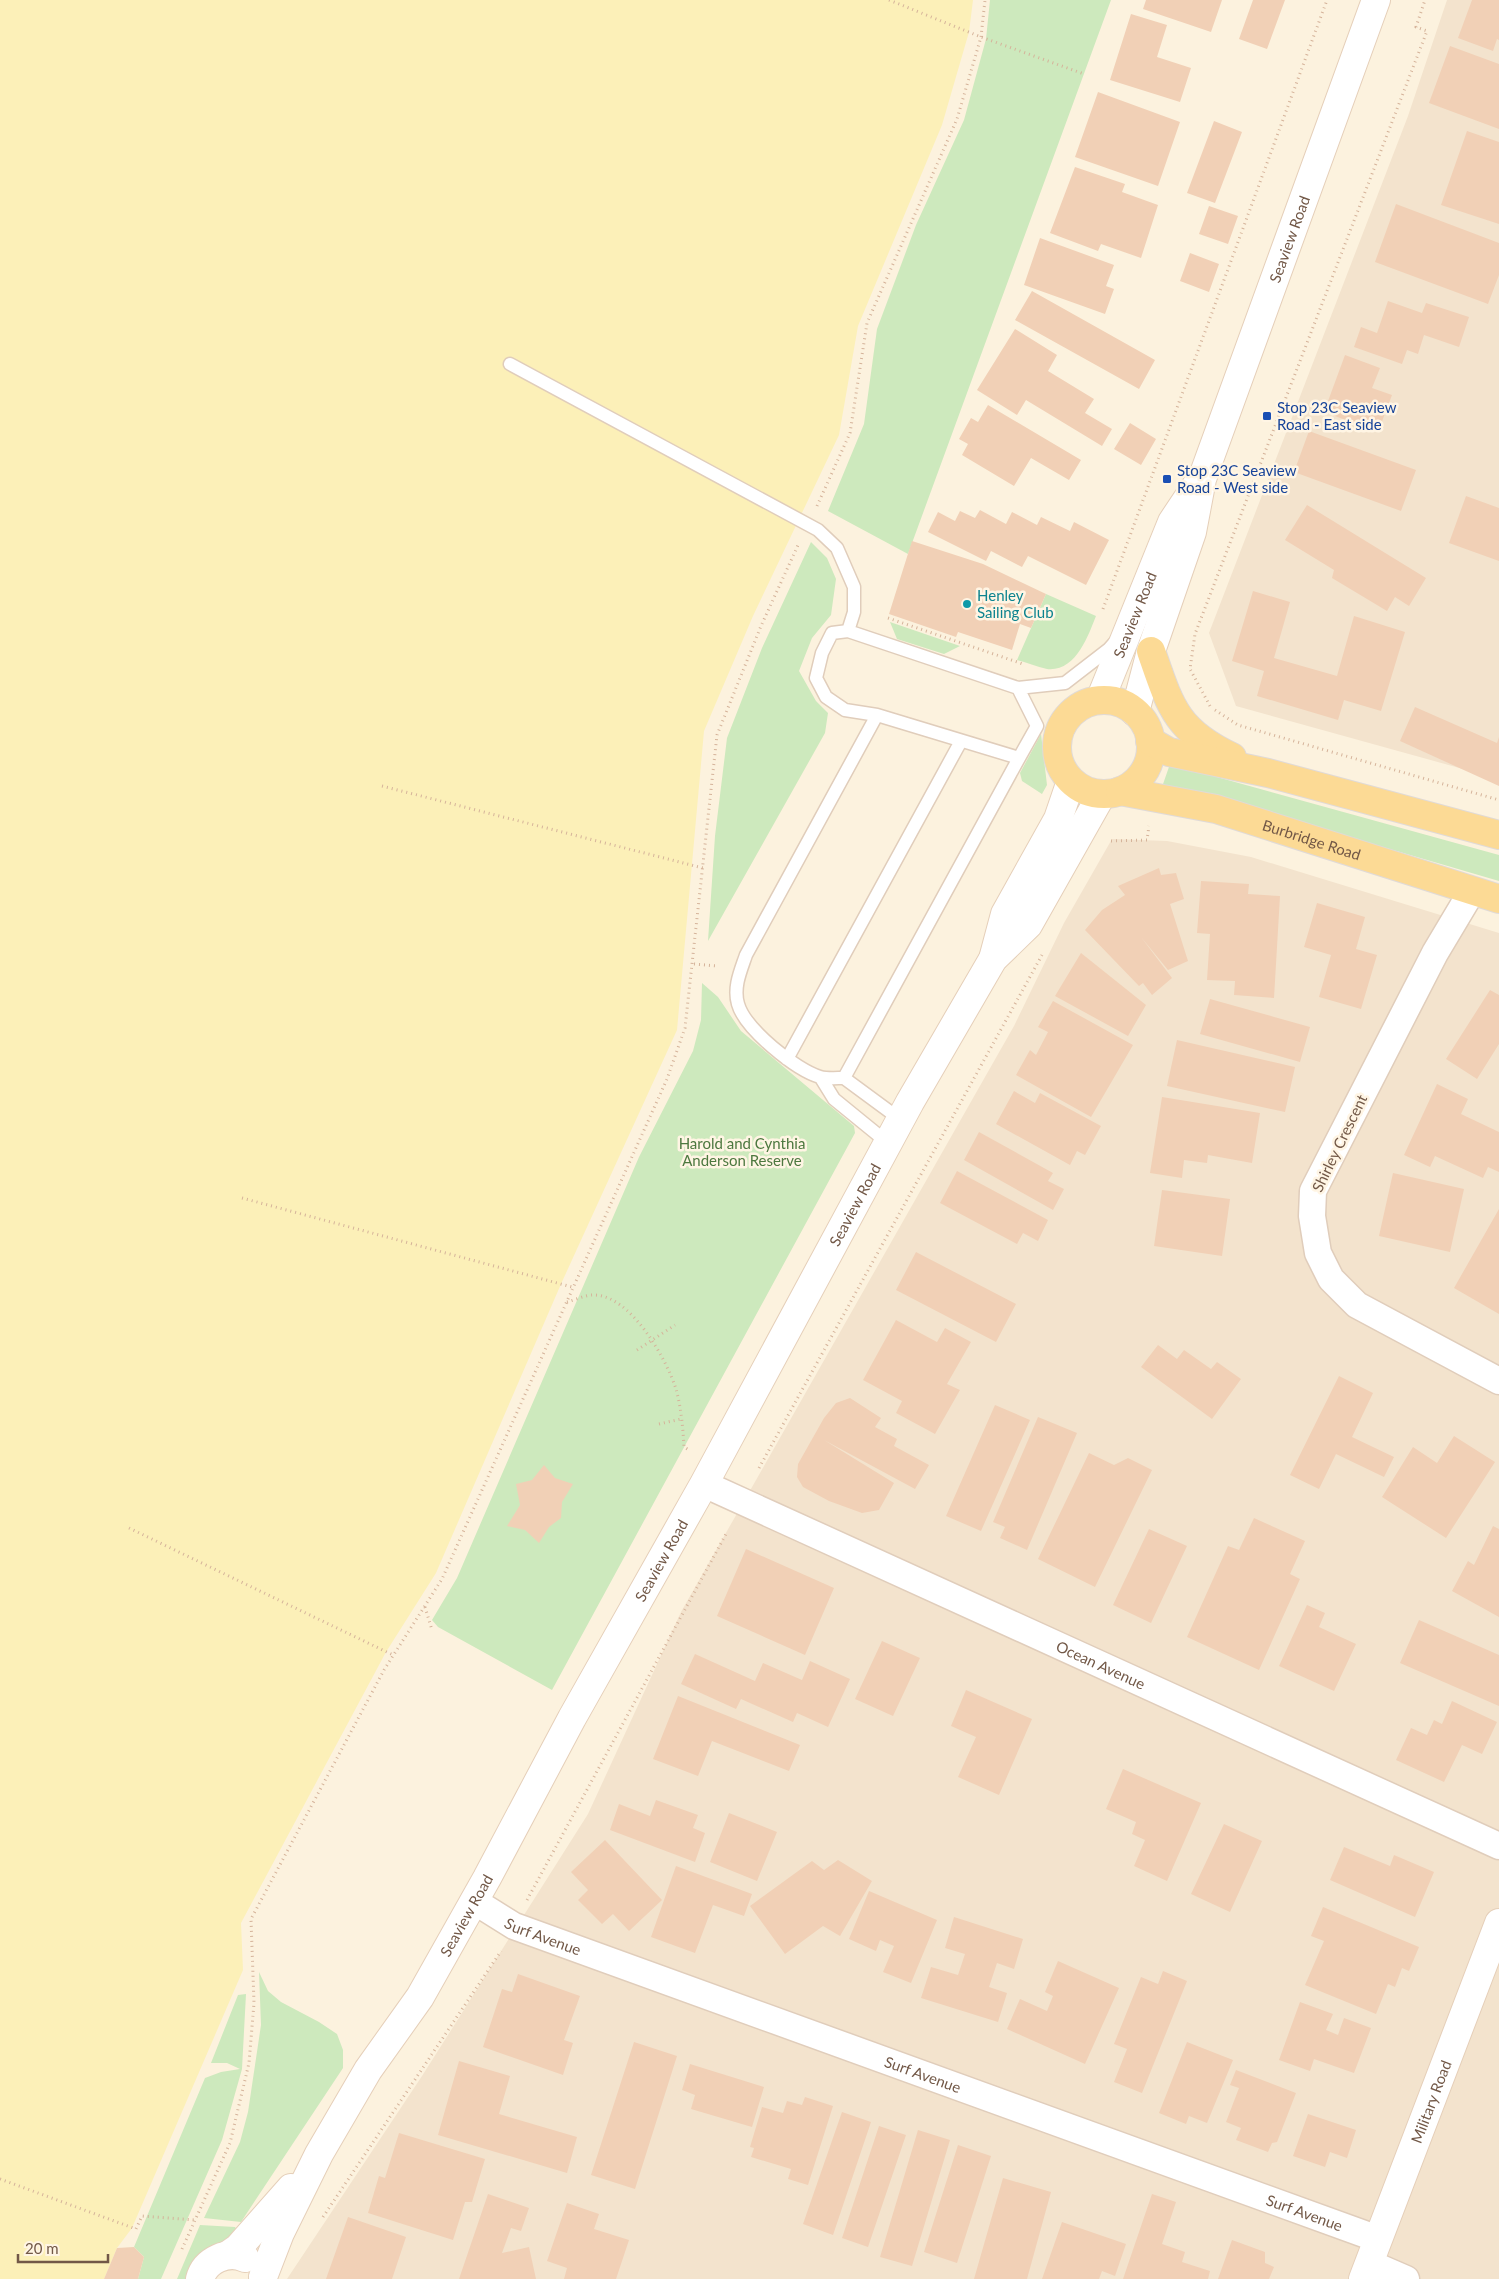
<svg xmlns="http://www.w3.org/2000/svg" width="1499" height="2279" font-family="Lato,sans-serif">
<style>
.residential{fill:#f3e3cd}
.green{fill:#cde9bd}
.sand{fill:#fcf0b8}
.building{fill:#f1d0b6}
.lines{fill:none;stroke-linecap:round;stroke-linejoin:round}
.lane-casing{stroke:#e0cdbb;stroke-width:15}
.street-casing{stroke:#e0cdbb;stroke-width:29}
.secondary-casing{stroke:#e5cfb9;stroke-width:30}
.primary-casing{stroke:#e0dad7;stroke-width:30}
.path{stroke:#d5b39a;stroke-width:3;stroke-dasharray:1 4;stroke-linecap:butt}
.lane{stroke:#fff;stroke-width:12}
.street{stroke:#fff;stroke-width:26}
.secondary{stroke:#fff;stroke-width:28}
.primary{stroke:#fcda95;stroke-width:28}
.transit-dot{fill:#1a4fb4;stroke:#fff5e4;stroke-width:2}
.culture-dot{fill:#0f9aa8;stroke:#fff5e4;stroke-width:2}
.labels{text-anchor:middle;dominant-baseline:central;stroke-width:5;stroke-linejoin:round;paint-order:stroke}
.street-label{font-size:15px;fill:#725847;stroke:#fff5e4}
.transit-label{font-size:15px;fill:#164399;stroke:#fff5e4;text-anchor:start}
.culture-label{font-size:15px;fill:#0d838f;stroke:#fff5e4;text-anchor:start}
.park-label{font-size:15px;fill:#4d783f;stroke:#fff5e4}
</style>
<rect width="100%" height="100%" fill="#fcf2de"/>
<path class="residential" d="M 1447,0 L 1499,0 L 1499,779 L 1236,706 L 1209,633 L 1408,116 Z
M 1112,839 L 1167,841 L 1251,857 L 1499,933 L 1499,2279 L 287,2279 L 422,2076 L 588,1814 L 681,1612 L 1014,1026 L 1064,923 Z"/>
<path class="green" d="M 990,0 L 1111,0 L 908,554 L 828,511 L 864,424 L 877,329 L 916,225 L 964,120 L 986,39 Z
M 811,542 L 827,558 L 836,579 L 831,615 L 812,638 L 799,671 L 816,701 L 828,713 L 825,733 L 708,941 L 715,836 L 727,738 L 762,648 Z
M 1046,594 L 1096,616 C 1088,636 1076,672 1047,669 C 1037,667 1026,662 1017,660 Z
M 890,622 L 960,646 L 944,654 L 897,639 Z
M 1041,734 L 1047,785 L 1042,794 L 1022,781 L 1020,773 Z
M 1170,764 L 1499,855 L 1499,881 L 1287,819 L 1162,787 Z
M 702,983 L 718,997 L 741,1031 L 854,1126 L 855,1133 L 552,1690 L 438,1627 L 432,1620 L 457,1578 L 639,1157 L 693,1051 L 701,1020 Z
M 259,1972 L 268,1991 L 281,2002 L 319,2022 L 337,2034 L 343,2050 L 343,2068 L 241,2222 L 204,2218 L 240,2142 L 248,2112 L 261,2025 Z
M 246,1994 L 242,2069 L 222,2140 L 161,2279 L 138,2279 L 144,2257 L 134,2247 L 205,2078 L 221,2072 L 240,2069 L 227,2063 L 211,2063 L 238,1995 Z
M 200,2225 L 235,2227 L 239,2233 L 190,2279 L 177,2279 Z"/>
<path class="sand" d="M 0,0 L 973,0 L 969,32 L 942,125 L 858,326 L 839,435 L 753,616 L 704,731 L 677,1030 L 561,1284 L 436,1573 L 386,1652 L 241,1923 L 243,1970 L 132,2228 L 117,2248 L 104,2279 L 0,2279 Z"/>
<path class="building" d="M 1146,0 L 1222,0 L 1211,32 L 1143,9 Z
M 1253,0 L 1285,0 L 1267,49 L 1239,39 Z
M 1472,0 L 1499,0 L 1499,40 L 1497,39 L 1493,51 L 1458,38 Z
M 1131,14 L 1167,25 L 1157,57 L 1191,68 L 1180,102 L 1110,80 Z
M 1450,46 L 1499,64 L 1499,129 L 1429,103 Z
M 1098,92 L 1180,122 L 1158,186 L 1075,157 Z
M 1214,121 L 1242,132 L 1215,203 L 1187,193 Z
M 1467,131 L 1499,142 L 1499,224 L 1441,205 Z
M 1075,167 L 1125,184 L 1122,192 L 1158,205 L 1141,258 L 1101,244 L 1098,251 L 1050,233 Z
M 1396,204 L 1499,243 L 1499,275 L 1488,304 L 1375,262 Z
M 1209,206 L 1238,216 L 1228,244 L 1199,234 Z
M 1040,238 L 1114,265 L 1106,286 L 1114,289 L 1105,314 L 1024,285 Z
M 1190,253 L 1219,264 L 1209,292 L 1180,281 Z
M 1032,291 L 1155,360 L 1139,389 L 1015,320 Z
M 1388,301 L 1422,313 L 1426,303 L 1469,317 L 1459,347 L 1424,335 L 1418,354 L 1407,350 L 1402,364 L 1354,347 L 1361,327 L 1377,333 Z
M 1015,329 L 1057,355 L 1048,371 L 1094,399 L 1085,413 L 1112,429 L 1102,446 L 1026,400 L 1017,415 L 977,390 Z
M 1345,355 L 1380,368 L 1372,388 L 1392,395 L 1378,432 L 1324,412 Z
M 988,405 L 1081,460 L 1069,480 L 1031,458 L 1014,486 L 962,455 L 968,444 L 959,439 L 971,418 L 978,422 Z
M 1130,423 L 1156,439 L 1141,465 L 1114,449 Z
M 1309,431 L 1416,470 L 1401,511 L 1294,472 Z
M 1466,496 L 1499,508 L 1499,561 L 1449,543 Z
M 1307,505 L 1426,578 L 1409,606 L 1395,597 L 1387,611 L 1332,578 L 1334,570 L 1285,540 Z
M 980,510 L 1006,524 L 1012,512 L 1037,525 L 1041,517 L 1070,531 L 1074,522 L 1109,540 L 1086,585 L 1028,556 L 1022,567 L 991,551 L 986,561 L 928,532 L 938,512 L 955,521 L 960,511 L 975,518 Z
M 912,541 L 983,564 L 1046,594 L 1031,628 L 1020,624 L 1012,650 L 958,632 L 956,637 L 889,614 Z
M 1253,591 L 1290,602 L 1274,658 L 1337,676 L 1354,616 L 1405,632 L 1381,711 L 1344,700 L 1338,720 L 1257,696 L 1264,671 L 1232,661 Z
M 1415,707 L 1497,743 L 1499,737 L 1499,786 L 1400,741 Z
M 1159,868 L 1161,875 L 1176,873 L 1184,899 L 1170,904 L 1188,961 L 1168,970 L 1141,937 L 1172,978 L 1152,995 L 1143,983 L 1139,986 L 1085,930 L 1102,910 L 1125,895 L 1118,886 Z
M 1201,881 L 1249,884 L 1248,894 L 1280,896 L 1274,998 L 1234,995 L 1235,981 L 1207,980 L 1210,934 L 1197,933 Z
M 1317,903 L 1365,917 L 1356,949 L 1377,955 L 1361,1009 L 1319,997 L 1331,955 L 1304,947 Z
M 1081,953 L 1146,1005 L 1128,1036 L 1055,996 Z
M 1490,990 L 1499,995 L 1499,1044 L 1477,1079 L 1446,1059 Z
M 1210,999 L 1310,1027 L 1300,1062 L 1200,1034 Z
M 1053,1001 L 1133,1045 L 1091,1117 L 1016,1075 L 1030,1050 L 1036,1055 L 1048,1032 L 1038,1027 Z
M 1177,1040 L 1295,1067 L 1285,1112 L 1167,1086 Z
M 1437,1084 L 1468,1099 L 1461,1114 L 1499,1132 L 1499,1172 L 1488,1167 L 1483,1178 L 1435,1156 L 1430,1167 L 1404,1155 Z
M 1014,1091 L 1035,1103 L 1040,1093 L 1101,1126 L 1085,1155 L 1077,1151 L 1070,1165 L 996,1124 Z
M 1162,1097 L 1260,1113 L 1252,1163 L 1208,1155 L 1207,1163 L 1184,1160 L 1182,1178 L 1150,1173 Z
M 979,1132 L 1053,1173 L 1048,1181 L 1064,1189 L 1053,1210 L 964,1160 Z
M 957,1171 L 1048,1220 L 1038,1241 L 1023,1233 L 1017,1244 L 940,1203 Z
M 1393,1173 L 1464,1189 L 1450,1252 L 1379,1236 Z
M 1162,1190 L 1230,1199 L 1222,1256 L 1154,1246 Z
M 1499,1209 L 1499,1314 L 1454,1288 Z
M 916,1252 L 1016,1304 L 996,1342 L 896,1290 Z
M 896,1320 L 937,1342 L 945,1328 L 971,1342 L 947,1384 L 960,1390 L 935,1434 L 896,1413 L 902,1401 L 863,1380 Z
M 1158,1345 L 1177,1359 L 1184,1350 L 1211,1369 L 1217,1362 L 1241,1379 L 1212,1419 L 1141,1367 Z
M 1339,1376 L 1373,1393 L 1352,1437 L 1394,1457 L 1384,1477 L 1336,1454 L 1319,1489 L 1290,1475 Z
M 850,1398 L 881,1418 L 875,1427 L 897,1439 L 894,1446 L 929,1465 L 915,1489 L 824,1440 L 894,1483 L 879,1510 L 862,1513 L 829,1501 L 803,1487 L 797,1477 L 798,1464 L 824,1418 L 836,1403 Z
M 995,1405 L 1030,1420 L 981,1531 L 946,1516 Z
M 1038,1417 L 1077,1433 L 1027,1550 L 1000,1538 L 1005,1527 L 993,1522 Z
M 1454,1436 L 1495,1462 L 1446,1538 L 1382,1497 L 1413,1447 L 1437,1463 Z
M 1089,1453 L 1114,1465 L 1128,1458 L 1152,1470 L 1095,1587 L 1038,1559 Z
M 544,1465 L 555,1478 L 573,1484 L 562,1502 L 561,1518 L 549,1527 L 539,1543 L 525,1530 L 507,1526 L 520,1505 L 516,1484 L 532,1480 Z
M 1254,1518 L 1305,1541 L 1290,1574 L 1300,1579 L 1259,1670 L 1187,1637 L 1228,1546 L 1239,1550 Z
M 1493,1526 L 1499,1529 L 1499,1617 L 1452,1591 L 1468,1561 L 1474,1565 Z
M 1149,1529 L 1187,1546 L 1151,1623 L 1113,1605 Z
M 746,1549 L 834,1588 L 805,1655 L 717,1616 Z
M 1307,1605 L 1325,1613 L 1319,1627 L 1356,1644 L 1334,1691 L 1279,1666 Z
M 1419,1620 L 1499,1655 L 1499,1706 L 1400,1663 Z
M 882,1641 L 920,1658 L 893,1716 L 855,1699 Z
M 695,1654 L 755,1681 L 763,1663 L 802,1680 L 810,1661 L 850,1679 L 828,1727 L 797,1713 L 793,1722 L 741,1699 L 736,1709 L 681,1684 Z
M 966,1690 L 1032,1719 L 999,1795 L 958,1777 L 976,1737 L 951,1726 Z
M 678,1696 L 800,1745 L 789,1771 L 712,1741 L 698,1776 L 653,1759 Z
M 1452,1701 L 1497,1722 L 1482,1754 L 1462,1745 L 1444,1782 L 1396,1760 L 1411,1728 L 1427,1735 L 1434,1720 L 1442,1724 Z
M 1123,1769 L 1201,1803 L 1167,1881 L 1134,1866 L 1145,1840 L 1132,1834 L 1136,1822 L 1106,1809 Z
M 656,1800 L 698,1815 L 693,1828 L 705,1833 L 695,1862 L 610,1830 L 619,1804 L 650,1816 Z
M 729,1813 L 777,1832 L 757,1881 L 710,1862 Z
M 1224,1824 L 1262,1841 L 1230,1912 L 1191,1894 Z
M 605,1840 L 662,1900 L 629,1931 L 613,1914 L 602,1924 L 578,1900 L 588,1890 L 571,1872 Z
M 1344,1847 L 1390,1866 L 1394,1855 L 1434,1872 L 1415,1917 L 1330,1880 Z
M 838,1860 L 872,1881 L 840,1936 L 823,1926 L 785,1954 L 750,1906 L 812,1861 L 824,1870 Z
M 676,1866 L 752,1894 L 744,1916 L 713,1905 L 695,1953 L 651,1937 Z
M 869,1891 L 937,1920 L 911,1983 L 883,1972 L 894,1946 L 880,1940 L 876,1951 L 849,1939 Z
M 1323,1907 L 1419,1947 L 1409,1971 L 1402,1968 L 1395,1987 L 1388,1984 L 1376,2014 L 1305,1985 L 1324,1941 L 1311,1936 Z
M 954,1917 L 1023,1939 L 1014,1969 L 997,1963 L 989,1987 L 1007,1993 L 998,2022 L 921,1998 L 931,1967 L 958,1975 L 965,1954 L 945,1948 Z
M 1058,1961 L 1119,1988 L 1085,2064 L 1007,2029 L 1020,1999 L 1047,2011 L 1053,1996 L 1045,1992 Z
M 1163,1971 L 1187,1981 L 1142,2093 L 1114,2082 L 1127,2049 L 1114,2044 L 1141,1977 L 1158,1984 Z
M 518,1974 L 580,1996 L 564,2040 L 573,2043 L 563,2075 L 483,2047 L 502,1989 L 512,1992 Z
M 1300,2002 L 1333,2014 L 1326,2030 L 1338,2035 L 1344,2018 L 1371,2028 L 1354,2073 L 1314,2059 L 1310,2071 L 1279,2060 Z
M 634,2042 L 677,2056 L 635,2189 L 591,2175 Z
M 1187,2042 L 1233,2060 L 1207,2123 L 1189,2116 L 1186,2124 L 1159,2113 Z
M 459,2061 L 510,2076 L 499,2114 L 577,2137 L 567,2173 L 438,2135 Z
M 690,2064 L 764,2087 L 752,2127 L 691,2109 L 695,2095 L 682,2090 Z
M 1236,2070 L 1296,2093 L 1277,2142 L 1272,2143 L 1268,2152 L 1236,2140 L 1241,2128 L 1226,2122 L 1239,2088 L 1230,2085 Z
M 805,2097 L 833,2106 L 808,2185 L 788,2179 L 791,2169 L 751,2157 L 754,2148 L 750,2147 L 762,2107 L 783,2113 L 787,2101 L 802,2105 Z
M 842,2112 L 871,2122 L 833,2235 L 803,2224 Z
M 1308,2114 L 1356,2130 L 1347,2158 L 1330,2152 L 1325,2167 L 1293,2156 Z
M 879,2126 L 906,2135 L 868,2247 L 842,2238 Z
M 918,2130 L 950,2140 L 912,2266 L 880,2257 Z
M 399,2133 L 485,2159 L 472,2202 L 465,2202 L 453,2240 L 368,2213 L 379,2176 L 385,2178 Z
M 958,2145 L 991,2156 L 957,2263 L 924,2252 Z
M 1003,2178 L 1051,2192 L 1027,2279 L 974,2279 Z
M 488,2194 L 529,2208 L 521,2231 L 511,2228 L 502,2253 L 529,2247 L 536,2279 L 459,2279 Z
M 1152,2194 L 1176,2202 L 1162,2244 L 1185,2252 L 1182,2262 L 1210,2271 L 1208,2279 L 1123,2279 Z
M 567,2203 L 599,2214 L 594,2229 L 629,2240 L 616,2279 L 564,2279 L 567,2268 L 547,2261 Z
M 348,2217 L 406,2237 L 392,2279 L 326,2279 Z
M 1062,2222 L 1126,2244 L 1115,2276 L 1102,2271 L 1099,2279 L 1042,2279 Z
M 1232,2240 L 1265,2252 L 1265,2263 L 1274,2267 L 1269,2279 L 1218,2279 Z
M 134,2247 L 144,2257 L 138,2279 L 104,2279 L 117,2248 Z"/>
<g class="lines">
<defs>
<path id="lane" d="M 510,364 L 818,530 L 837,548 L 854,587 L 854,612 L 848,631
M 1018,688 L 1037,726 L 1019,758
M 877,715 L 746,955 C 741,970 733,987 738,1004 C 745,1029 796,1070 820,1077 C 827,1079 837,1078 844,1078 L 1019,758 L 877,715 L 845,710 L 826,697 L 816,678 L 822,653 L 832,633 L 848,631 L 1018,688 L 1065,683 L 1109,649 L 1116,641
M 787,1059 L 961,741
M 821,1078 L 834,1099 L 888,1143
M 844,1078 L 901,1120"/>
<g id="street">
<path d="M 1472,891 L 1435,953 L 1313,1191 L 1312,1216 L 1318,1253 L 1331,1279 L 1357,1305 L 1499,1381"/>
<path id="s1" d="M 704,1484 L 1499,1846"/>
<path id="s2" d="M 474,1901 L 514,1926 L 1378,2239"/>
<path d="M 1369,2263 L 1406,2279"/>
</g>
<g id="secondary">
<path id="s3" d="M 1100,700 L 1172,522 L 1196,486"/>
<path id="s4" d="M 1135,712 L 1151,651 L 1192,532 L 1202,479 L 1376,0"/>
<path d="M 993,959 L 1005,914 L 1058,819 L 1071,781"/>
<path d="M 228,2255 L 238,2248 L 291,2188"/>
<path id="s5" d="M 263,2277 L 280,2233 L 319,2154 L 368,2070 L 420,1997 L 487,1878 L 572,1718 L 704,1484 L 910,1102 L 993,959 L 1028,925 L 1102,794"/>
<path d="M 200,2279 C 205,2260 228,2250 245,2258"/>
<path id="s6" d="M 1363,2279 L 1499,1923"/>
</g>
<g id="primary">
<path d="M 1151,651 C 1170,706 1176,731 1232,757"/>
<circle cx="1104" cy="747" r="47"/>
<path d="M 1150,741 L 1169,752 L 1268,773 L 1499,835"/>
<path id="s7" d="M 1120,791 L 1216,809 L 1499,899"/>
</g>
</defs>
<use href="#lane" class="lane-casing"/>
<use href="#street" class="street-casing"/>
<use href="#secondary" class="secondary-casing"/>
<use href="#primary" class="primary-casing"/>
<path class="path" d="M 889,0 L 981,37 L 1084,74
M 817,506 L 850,433 L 867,323 L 957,119 L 981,37 L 985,0
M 1103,609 L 1327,0
M 888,618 L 1023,664
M 1210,706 L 1190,669 L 1195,634 L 1427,31 L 1416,27 L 1425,0
M 1215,710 L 1238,725 L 1499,800
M 382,786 L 703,868
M 1111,841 L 1147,840 L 1149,826
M 694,964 L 717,966
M 242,1198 L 572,1287
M 567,1302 C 575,1300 585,1295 593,1295 C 630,1294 666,1358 676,1389 C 681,1407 683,1428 684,1447 L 689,1450
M 637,1350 L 675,1325
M 659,1424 L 681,1419
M 759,1468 L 1042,955
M 129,1528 L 393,1655
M 425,1607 L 432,1630
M 527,1900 L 726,1534
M 0,2179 L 136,2229 L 142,2216 L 195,2220
M 323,2217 L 501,1951
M 182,2249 L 230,2143 L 249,2063 L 254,2003 L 251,1919 L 384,1670 L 442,1579 L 667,1079 L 685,1028 L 717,735 L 761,626 L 799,543"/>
<use href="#lane" class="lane"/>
<use href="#street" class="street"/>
<use href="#secondary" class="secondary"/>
<use href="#primary" class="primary"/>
</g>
<g class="transit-dot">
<rect x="1262" y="411" width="10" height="10" rx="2.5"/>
<rect x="1162" y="474" width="10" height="10" rx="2.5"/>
</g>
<circle class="culture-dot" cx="967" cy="604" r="5"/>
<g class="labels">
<g class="street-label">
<text stroke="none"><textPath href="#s4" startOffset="498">Seaview Road</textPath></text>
<text stroke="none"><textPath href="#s3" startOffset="92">Seaview Road</textPath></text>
<text stroke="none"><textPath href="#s7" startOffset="198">Burbridge Road</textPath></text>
<text transform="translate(1339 1143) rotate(-64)">Shirley Crescent</text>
<text stroke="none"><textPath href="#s5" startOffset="1226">Seaview Road</textPath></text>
<text stroke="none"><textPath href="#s5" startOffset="821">Seaview Road</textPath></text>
<text stroke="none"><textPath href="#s1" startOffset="436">Ocean Avenue</textPath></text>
<text stroke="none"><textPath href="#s5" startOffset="416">Seaview Road</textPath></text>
<text stroke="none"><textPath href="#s2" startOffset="78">Surf Avenue</textPath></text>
<text stroke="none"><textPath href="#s2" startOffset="482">Surf Avenue</textPath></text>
<text stroke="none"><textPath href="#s6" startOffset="190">Military Road</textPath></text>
<text stroke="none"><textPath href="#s2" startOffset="888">Surf Avenue</textPath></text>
</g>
<g class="transit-label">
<text x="1277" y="407">Stop 23C Seaview<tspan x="1277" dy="17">Road - East side</tspan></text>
<text x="1177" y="470">Stop 23C Seaview<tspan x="1177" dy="17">Road - West side</tspan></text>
</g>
<g class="culture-label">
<text x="977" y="595">Henley<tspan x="977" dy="17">Sailing Club</tspan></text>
</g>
<g class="park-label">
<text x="742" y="1143">Harold and Cynthia<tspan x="742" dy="17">Anderson Reserve</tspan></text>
</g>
</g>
<path d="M18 2254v8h90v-8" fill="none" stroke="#725847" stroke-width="2.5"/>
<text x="25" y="2254" font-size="15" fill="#725847" stroke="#fff5e4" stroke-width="4" paint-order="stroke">20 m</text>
</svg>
